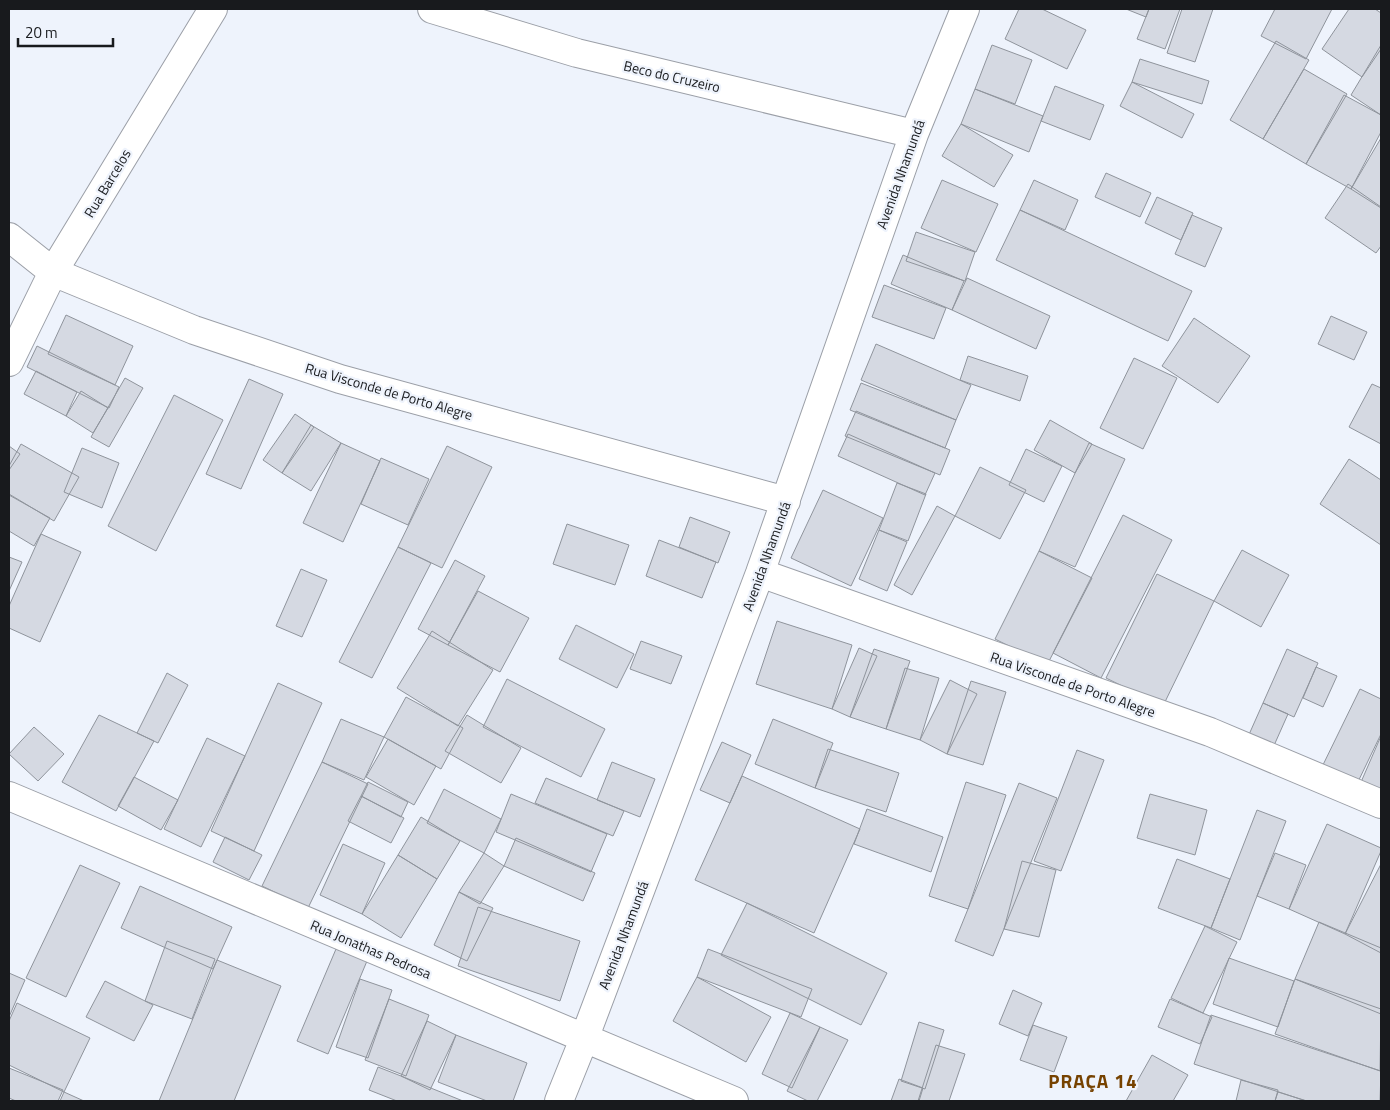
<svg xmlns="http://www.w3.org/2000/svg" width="1390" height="1110" font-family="'Titillium Web',sans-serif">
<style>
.building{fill:#d5d9e2;stroke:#8f949c}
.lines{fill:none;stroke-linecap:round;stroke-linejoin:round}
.minor-casing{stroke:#9b9fa7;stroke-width:30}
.minor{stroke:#fff;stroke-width:28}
.labels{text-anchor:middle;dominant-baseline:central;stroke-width:4.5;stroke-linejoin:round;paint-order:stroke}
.street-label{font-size:14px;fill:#181a1d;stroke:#eef3fc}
.district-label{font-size:19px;font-weight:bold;letter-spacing:1px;fill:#764200;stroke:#eef3fc}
</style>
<rect width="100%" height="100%" fill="#eef3fc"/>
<path class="building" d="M 1019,9 L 1042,9 L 1086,30 L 1067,69 L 1005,39 Z
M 1126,9 L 1149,9 L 1146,17 Z
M 1149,9 L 1180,9 L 1165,49 L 1137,39 Z
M 1182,9 L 1213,9 L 1195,62 L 1167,53 Z
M 1275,9 L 1332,9 L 1306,59 L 1261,36 Z
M 1349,9 L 1375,9 L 1381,13 L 1381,49 L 1362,77 L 1322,49 Z
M 1276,41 L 1309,60 L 1263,139 L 1230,120 Z
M 992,45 L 1032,60 L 1015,104 L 975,89 Z
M 1381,45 L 1381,115 L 1351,95 Z
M 1140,59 L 1209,81 L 1202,104 L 1132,82 Z
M 1304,69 L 1347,94 L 1306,164 L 1263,139 Z
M 1132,82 L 1194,114 L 1182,138 L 1120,106 Z
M 1055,86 L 1104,105 L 1090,140 L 1041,121 Z
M 975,89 L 1043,116 L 1029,152 L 961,124 Z
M 1344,95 L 1381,115 L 1381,132 L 1351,189 L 1306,164 Z
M 961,124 L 1013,155 L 994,187 L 942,156 Z
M 1381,138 L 1381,208 L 1351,189 Z
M 1106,173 L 1151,193 L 1140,217 L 1095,197 Z
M 942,180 L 998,204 L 976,252 L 921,228 Z
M 1034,180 L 1078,200 L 1065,230 L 1020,210 Z
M 1348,184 L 1381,207 L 1381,246 L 1376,253 L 1325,218 Z
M 1157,197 L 1193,213 L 1181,240 L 1145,223 Z
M 1020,210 L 1192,291 L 1168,341 L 996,260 Z
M 1192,215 L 1222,228 L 1205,267 L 1175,254 Z
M 916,232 L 975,252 L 965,281 L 906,261 Z
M 903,255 L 964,281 L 952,310 L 891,284 Z
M 967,278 L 1050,316 L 1036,349 L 952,310 Z
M 884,285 L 946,308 L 934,339 L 872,317 Z
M 66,315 L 133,346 L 115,385 L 48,354 Z
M 1331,316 L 1367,332 L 1354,360 L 1318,344 Z
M 1194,318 L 1250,356 L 1218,403 L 1162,366 Z
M 876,344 L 971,385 L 956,420 L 861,380 Z
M 37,346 L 119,387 L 109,408 L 27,367 Z
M 968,356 L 1028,376 L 1020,401 L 960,380 Z
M 1134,358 L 1177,378 L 1143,449 L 1100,428 Z
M 36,371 L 77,392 L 66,416 L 24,394 Z
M 125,378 L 143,388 L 109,447 L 91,437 Z
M 249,379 L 283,394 L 241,489 L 206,474 Z
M 861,383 L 956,420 L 945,448 L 850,410 Z
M 1372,384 L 1381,388 L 1381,444 L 1349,427 Z
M 81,391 L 108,408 L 93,433 L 66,416 Z
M 174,395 L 223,420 L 156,551 L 108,526 Z
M 856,411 L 950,450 L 940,475 L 845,436 Z
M 295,414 L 314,427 L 282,473 L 263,460 Z
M 1050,420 L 1092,444 L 1075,473 L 1034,450 Z
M 311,425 L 341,443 L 311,491 L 282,473 Z
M 848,434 L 935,473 L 925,495 L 838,456 Z
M 341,443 L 380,461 L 343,542 L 303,523 Z
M 1089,443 L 1125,459 L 1075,567 L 1039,551 Z
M 21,444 L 79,477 L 54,521 L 9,494 L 9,466 Z
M 9,446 L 20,454 L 9,470 Z
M 447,446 L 492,467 L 442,568 L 398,547 Z
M 82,448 L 119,463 L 102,508 L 64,492 Z
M 1026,449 L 1062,466 L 1044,502 L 1009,485 Z
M 381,458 L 429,479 L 408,525 L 361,504 Z
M 1349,459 L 1381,480 L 1381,545 L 1320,504 Z
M 980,467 L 1026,490 L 1000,539 L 955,516 Z
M 897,483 L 926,494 L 908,541 L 879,530 Z
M 823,490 L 883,518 L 851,586 L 791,558 Z
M 9,495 L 50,518 L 34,546 L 9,531 Z
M 937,506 L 955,516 L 912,595 L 894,585 Z
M 1123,515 L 1172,540 L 1101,678 L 1053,653 Z
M 690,517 L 730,532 L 718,563 L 679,547 Z
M 567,524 L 629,545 L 615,585 L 553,564 Z
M 879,530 L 907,542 L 887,591 L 859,579 Z
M 41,534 L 81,552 L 40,642 L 9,628 L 9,606 Z
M 659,540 L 716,562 L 702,598 L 646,576 Z
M 398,547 L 431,563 L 372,678 L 339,662 Z
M 1242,550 L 1289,575 L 1261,627 L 1214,601 Z
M 1039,551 L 1092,578 L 1047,665 L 995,639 Z
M 9,557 L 22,562 L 9,591 Z
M 455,560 L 485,576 L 448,645 L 418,629 Z
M 301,569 L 327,580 L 302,637 L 276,626 Z
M 1157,574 L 1214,601 L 1163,706 L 1106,678 Z
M 478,591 L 529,618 L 500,672 L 448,645 Z
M 777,621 L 852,645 L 832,709 L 756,684 Z
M 576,625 L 634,654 L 617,688 L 559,659 Z
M 432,631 L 493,670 L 458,726 L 397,688 Z
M 641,641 L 682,656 L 671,684 L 630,669 Z
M 859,648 L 877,656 L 850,717 L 832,709 Z
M 874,649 L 910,661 L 886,729 L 850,717 Z
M 1287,649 L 1318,663 L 1294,717 L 1263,703 Z
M 1316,667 L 1337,676 L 1323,707 L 1303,698 Z
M 905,668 L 939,678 L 920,740 L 886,729 Z
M 167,673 L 188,685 L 158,743 L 137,733 Z
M 507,679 L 605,729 L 581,777 L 483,727 Z
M 950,680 L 977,694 L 947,754 L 920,740 Z
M 971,681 L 1006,692 L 983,765 L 947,754 Z
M 278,683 L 322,703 L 254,851 L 211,831 Z
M 1360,689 L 1381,699 L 1381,734 L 1355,788 L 1320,771 Z
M 406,697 L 463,728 L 441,769 L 384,737 Z
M 1263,703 L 1288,714 L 1272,750 L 1247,739 Z
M 99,715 L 154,741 L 116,811 L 62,782 Z
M 467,715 L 521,748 L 501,783 L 445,751 Z
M 341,719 L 384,737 L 364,780 L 322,762 Z
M 773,719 L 833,743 L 815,788 L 755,764 Z
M 34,727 L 64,754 L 38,781 L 9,754 Z
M 1381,736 L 1381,799 L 1358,789 Z
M 207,738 L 245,756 L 201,847 L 164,829 Z
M 388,739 L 436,766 L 414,805 L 366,777 Z
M 722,742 L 751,755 L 730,803 L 700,790 Z
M 828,749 L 899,773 L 886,812 L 815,788 Z
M 1077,750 L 1104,760 L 1061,871 L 1034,861 Z
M 322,762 L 368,784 L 308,908 L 262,886 Z
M 612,762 L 655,779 L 640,817 L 597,800 Z
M 742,776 L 860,829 L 814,933 L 695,880 Z
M 134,777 L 178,800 L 161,830 L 118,806 Z
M 546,778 L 624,811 L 613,836 L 535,803 Z
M 368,782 L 408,802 L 401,817 L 361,796 Z
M 966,782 L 1006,795 L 968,909 L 929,896 Z
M 1019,783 L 1057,798 L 993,956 L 955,941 Z
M 444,789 L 501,819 L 484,853 L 427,823 Z
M 511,794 L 607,834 L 591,872 L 496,832 Z
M 1150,794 L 1207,810 L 1195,855 L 1137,838 Z
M 361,796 L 404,818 L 391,843 L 348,821 Z
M 867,809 L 943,837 L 931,872 L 854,844 Z
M 1257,810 L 1286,821 L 1240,940 L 1211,928 Z
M 421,817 L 460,841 L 437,879 L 398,855 Z
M 1327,824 L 1381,848 L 1381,851 L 1345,934 L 1289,909 Z
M 225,837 L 262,855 L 249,880 L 213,862 Z
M 516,838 L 595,873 L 583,901 L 504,866 Z
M 343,844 L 385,863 L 362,914 L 320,895 Z
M 484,853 L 504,866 L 480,904 L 459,892 Z
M 1275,853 L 1306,865 L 1289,909 L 1257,896 Z
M 398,855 L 437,879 L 401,938 L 362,914 Z
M 1177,859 L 1230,879 L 1211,928 L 1158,908 Z
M 1022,861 L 1056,870 L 1039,937 L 1004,929 Z
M 1381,864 L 1381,953 L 1345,934 Z
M 80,865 L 120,883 L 66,997 L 26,978 Z
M 140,886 L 232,927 L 213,969 L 121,928 Z
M 459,892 L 493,908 L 467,961 L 434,945 Z
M 747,903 L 887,973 L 861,1025 L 721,955 Z
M 478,907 L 580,941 L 560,1001 L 458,966 Z
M 1319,922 L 1381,948 L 1381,1014 L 1295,979 Z
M 1205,926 L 1237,942 L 1203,1013 L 1171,998 Z
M 167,941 L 215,959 L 192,1019 L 145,1001 Z
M 336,949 L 367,961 L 328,1054 L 297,1041 Z
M 708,949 L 812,989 L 801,1017 L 697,977 Z
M 1229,958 L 1294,981 L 1278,1027 L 1213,1004 Z
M 217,960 L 281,986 L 234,1101 L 159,1101 Z
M 9,973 L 25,980 L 9,1017 Z
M 697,977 L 771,1017 L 746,1062 L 673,1021 Z
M 360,979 L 392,990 L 368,1058 L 336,1047 Z
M 1295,979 L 1381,1009 L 1380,1071 L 1275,1034 Z
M 105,981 L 153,1005 L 134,1041 L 86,1017 Z
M 1013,990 L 1042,1003 L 1028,1036 L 999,1024 Z
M 389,999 L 429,1015 L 406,1076 L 365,1060 Z
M 1170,999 L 1212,1017 L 1200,1044 L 1158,1027 Z
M 17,1003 L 90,1038 L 64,1092 L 9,1065 L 9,1021 Z
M 790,1013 L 820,1027 L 792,1088 L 762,1074 Z
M 1211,1015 L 1381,1071 L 1380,1101 L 1306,1101 L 1194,1064 Z
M 427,1021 L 456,1035 L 430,1090 L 401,1076 Z
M 919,1022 L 944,1030 L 925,1089 L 901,1081 Z
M 1033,1025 L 1067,1037 L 1054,1072 L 1020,1060 Z
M 820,1027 L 848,1040 L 817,1101 L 808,1101 L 787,1091 Z
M 456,1035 L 527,1063 L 513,1101 L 487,1101 L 438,1082 Z
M 936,1045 L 965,1054 L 949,1101 L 918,1101 Z
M 1152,1055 L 1188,1075 L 1173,1101 L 1126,1101 Z
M 378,1067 L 401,1076 L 463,1101 L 397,1101 L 369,1090 Z
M 9,1068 L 63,1090 L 58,1101 L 16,1101 L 9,1098 Z
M 899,1079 L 923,1088 L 919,1101 L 891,1101 Z
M 1241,1080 L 1278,1090 L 1275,1101 L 1236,1101 Z
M 64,1092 L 84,1101 L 60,1101 Z
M 1278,1092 L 1307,1101 L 1275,1101 Z"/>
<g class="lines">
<defs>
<path id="minor" d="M 432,9 L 577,53 L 914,134
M 9,237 L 53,272 L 194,330 L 340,379 L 786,501
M 9,362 L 53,272 L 213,9
M 760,573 L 1210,732 L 1381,804
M 9,796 L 734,1101
M 559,1101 L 584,1039 L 760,573 L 914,134 L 965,9"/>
</defs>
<use href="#minor" class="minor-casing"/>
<use href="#minor" class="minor"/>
</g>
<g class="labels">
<g class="street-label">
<text transform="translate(672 76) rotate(13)">Beco do Cruzeiro</text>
<text transform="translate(900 174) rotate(-70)">Avenida Nhamundá</text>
<text transform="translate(107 183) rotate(-59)">Rua Barcelos</text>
<text transform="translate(389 391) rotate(16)">Rua Visconde de Porto Alegre</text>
<text transform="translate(766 556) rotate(-70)">Avenida Nhamundá</text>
<text transform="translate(1073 684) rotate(19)">Rua Visconde de Porto Alegre</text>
<text transform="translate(623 935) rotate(-69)">Avenida Nhamundá</text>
<text transform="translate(371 949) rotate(23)">Rua Jonathas Pedrosa</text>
</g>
<g class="district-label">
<text x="1093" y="1080">PRAÇA 14</text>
</g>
</g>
<rect width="1390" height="1110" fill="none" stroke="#181a1d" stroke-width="20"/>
<path d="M18 38v8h95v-8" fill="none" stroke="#181a1d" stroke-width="2.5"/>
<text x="25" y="38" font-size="15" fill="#181a1d" stroke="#eef3fc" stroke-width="4" paint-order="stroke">20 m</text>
</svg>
